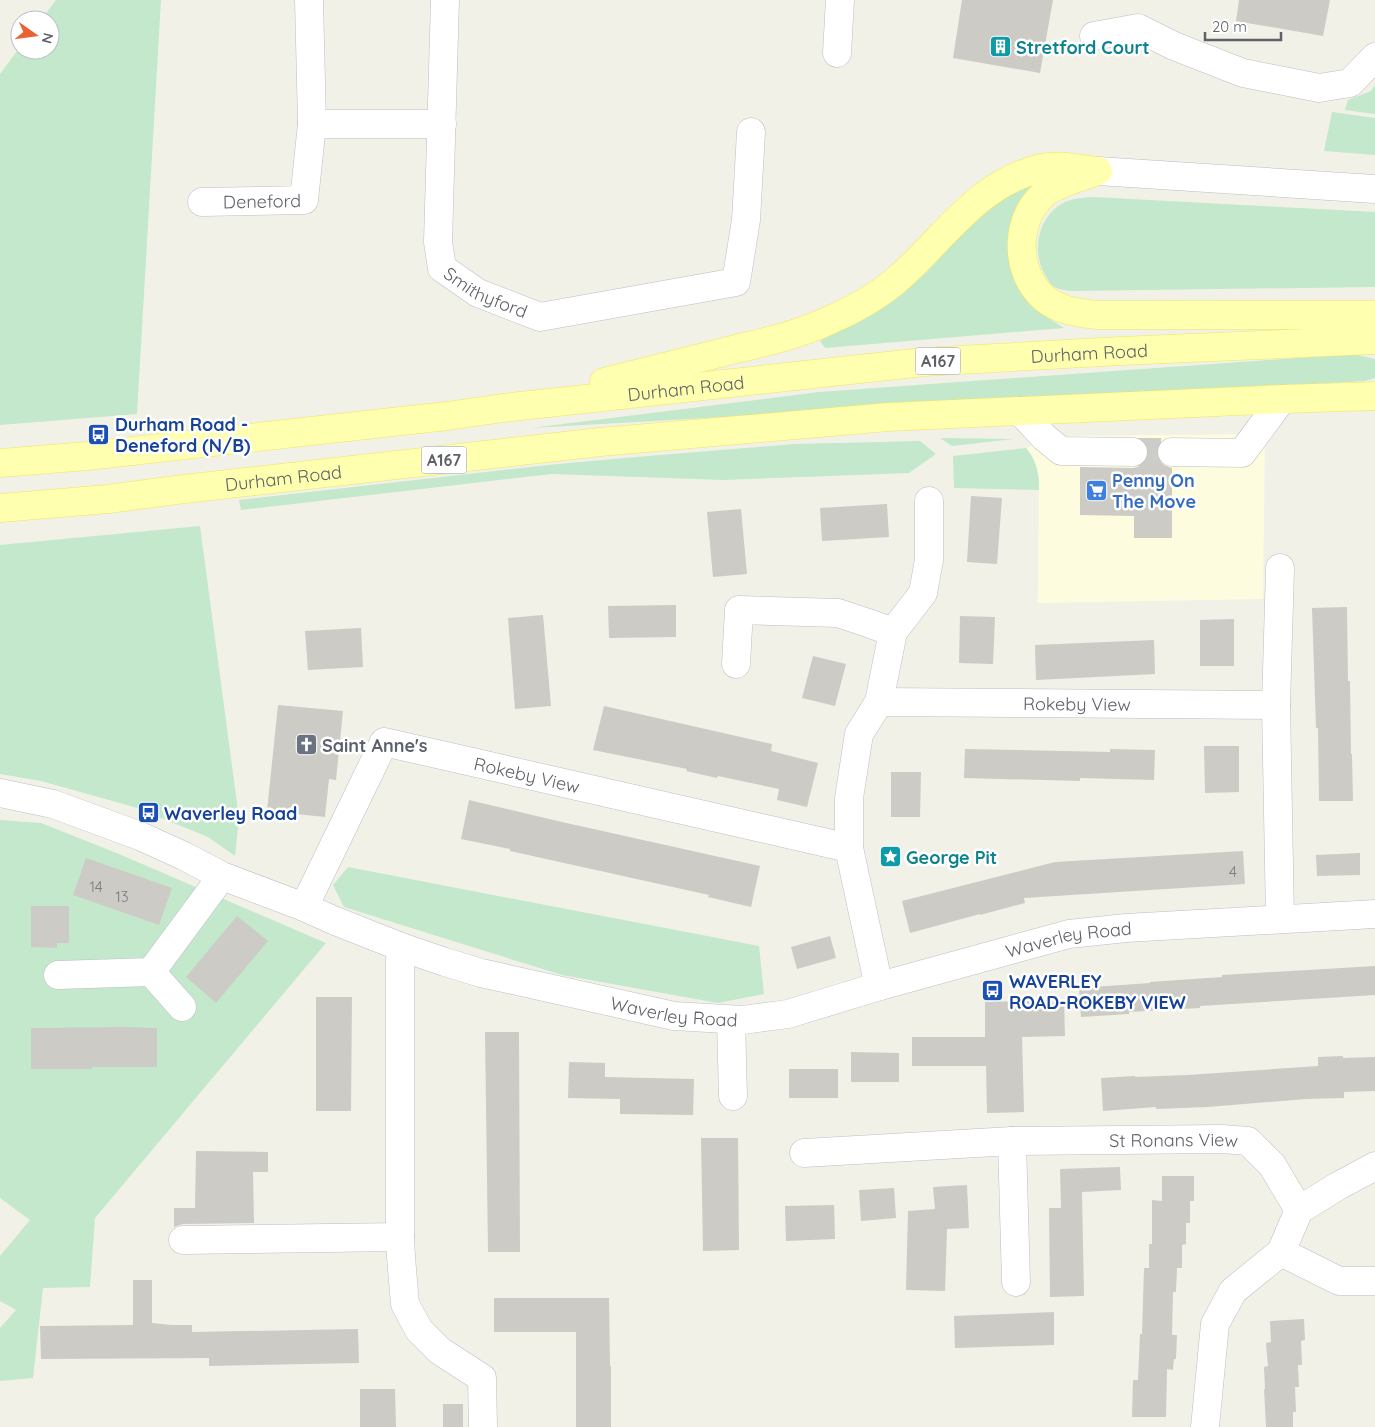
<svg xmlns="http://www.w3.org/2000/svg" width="1375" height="1427" font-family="Quicksand,sans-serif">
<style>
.commercial{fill:#fefcdf}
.green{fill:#c4e8cb}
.building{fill:#cccbc5}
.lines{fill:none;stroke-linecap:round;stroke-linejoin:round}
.minor-tunnel{stroke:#cccdc8;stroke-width:28;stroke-dasharray:28 14;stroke-linecap:butt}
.minor-casing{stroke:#bcbec3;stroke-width:29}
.major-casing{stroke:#f4e45e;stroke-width:29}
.minor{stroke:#fff;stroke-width:28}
.major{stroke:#feffaf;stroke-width:28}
.labels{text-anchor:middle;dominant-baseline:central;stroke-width:5;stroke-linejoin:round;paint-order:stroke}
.number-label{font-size:15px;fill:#7a7c7f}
.shield{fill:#fff;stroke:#8f9095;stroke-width:1}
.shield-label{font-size:16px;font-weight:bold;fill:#5f6168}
.culture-label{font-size:18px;font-weight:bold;fill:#0d838f;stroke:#fff;text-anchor:start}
.street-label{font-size:18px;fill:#5f6168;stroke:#fff}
.transit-label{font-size:18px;font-weight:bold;fill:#164399;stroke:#fff;text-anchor:start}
.shop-label{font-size:18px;font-weight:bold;fill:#366cbe;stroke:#fff;text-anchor:start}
.worship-label{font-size:18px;font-weight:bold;fill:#5b616d;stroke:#fff;text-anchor:start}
</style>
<rect width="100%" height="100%" fill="#f1f1e8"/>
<path class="commercial" d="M 1265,434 L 1263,599 L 1038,603 L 1039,478 L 1033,457 L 1026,448 L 1062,436 Z"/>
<path class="green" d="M 56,0 L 161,0 L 137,414 L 0,425 L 0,74 L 20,47 L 20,50 L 50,50 L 50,20 L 41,20 Z
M 1375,85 L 1375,114 L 1345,110 L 1348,100 L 1371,91 Z
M 1332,112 L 1375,118 L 1375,155 L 1324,151 Z
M 1032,184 L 1038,186 L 1009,253 L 1011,268 L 1016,284 L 1024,297 L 1036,310 L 1064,328 L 825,348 L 820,341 L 903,292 L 927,272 L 961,232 L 1000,199 Z
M 1093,197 L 1375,212 L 1375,287 L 1071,291 C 1065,290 1058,290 1053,286 C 1049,283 1047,277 1044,273 C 1033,252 1037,222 1057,207 C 1068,198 1080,198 1093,197 Z
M 1354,354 L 1375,359 L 1375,378 L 1365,381 L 531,428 L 819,392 Z
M 940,438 L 1013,439 L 952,446 Z
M 920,441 L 936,454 L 909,473 L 724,480 L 552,474 L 241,510 L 239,500 L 548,465 L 636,457 L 794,444 Z
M 1026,448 C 1037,462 1039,472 1039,490 L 954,488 L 953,456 Z
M 200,526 L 239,818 L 235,856 L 208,837 L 134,807 L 41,781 L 0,774 L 0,545 Z
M 0,820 L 41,823 L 119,854 L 326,943 L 95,1218 L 90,1287 L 43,1288 L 33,1378 L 0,1381 L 0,1328 L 16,1310 L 0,1301 L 0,1256 L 30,1220 L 0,1198 Z
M 348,867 L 759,946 L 764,994 L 718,1003 L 562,975 L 344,907 L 333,885 Z"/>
<path class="building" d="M 962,0 L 1053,0 L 1040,73 L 953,58 Z
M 1239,0 L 1330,0 L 1323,36 L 1236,21 Z
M 1144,442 L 1161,442 L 1158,444 L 1156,451 L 1158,459 L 1164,465 L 1172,468 L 1172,538 L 1134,538 L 1134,516 L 1080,515 L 1080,467 L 1133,468 L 1140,466 L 1146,460 L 1149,453 L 1147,445 Z
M 971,496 L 1002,498 L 997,564 L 967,562 Z
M 887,504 L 889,537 L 822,541 L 820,508 Z
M 741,509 L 747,574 L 713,577 L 707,512 Z
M 676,605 L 676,637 L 609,638 L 608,606 Z
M 1347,607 L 1348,681 L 1350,681 L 1351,754 L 1352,754 L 1353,801 L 1319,801 L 1318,728 L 1316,728 L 1312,608 Z
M 543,615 L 551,706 L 515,709 L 508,618 Z
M 960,616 L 995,617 L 993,664 L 959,663 Z
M 1234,619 L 1234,666 L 1200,666 L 1200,620 Z
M 361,628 L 363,667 L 308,670 L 305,631 Z
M 1154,640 L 1155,674 L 1036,680 L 1035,645 Z
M 813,656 L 846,664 L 835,706 L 802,698 Z
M 278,705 L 343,711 L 336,780 L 329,779 L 325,817 L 267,811 Z
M 604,706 L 772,744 L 771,751 L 818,763 L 807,807 L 777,800 L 779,789 L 718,776 L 717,778 L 686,771 L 687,769 L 593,750 Z
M 1204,746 L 1239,746 L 1239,792 L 1205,793 Z
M 965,749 L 1110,752 L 1110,749 L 1155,750 L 1154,780 L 1080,778 L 1080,781 L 964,778 Z
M 891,772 L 921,772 L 920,817 L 891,817 Z
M 469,800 L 562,822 L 760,866 L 751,907 L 708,897 L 709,895 L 510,851 L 510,849 L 461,839 Z
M 1243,851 L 1245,884 L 1024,898 L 1025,903 L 980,915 L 980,914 L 910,933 L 902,901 L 1055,862 Z
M 1360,853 L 1360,875 L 1317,876 L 1316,855 Z
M 86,858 L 172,888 L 159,925 L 73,895 Z
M 31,906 L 69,906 L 69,943 L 57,943 L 57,948 L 31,947 Z
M 237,916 L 268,941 L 216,1003 L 186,977 Z
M 830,936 L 836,958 L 797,969 L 791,947 Z
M 1375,966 L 1375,995 L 1200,1006 L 1200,1008 L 1129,1012 L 1129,1014 L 1081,1017 L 1079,988 L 1150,983 L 1150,982 L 1222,977 L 1222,975 Z
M 316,997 L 352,997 L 351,1111 L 316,1111 Z
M 1064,1000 L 1065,1036 L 1022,1037 L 1024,1112 L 987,1113 L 986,1066 L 912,1066 L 912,1037 L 985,1037 L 985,1002 Z
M 126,1027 L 157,1028 L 157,1067 L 92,1067 L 92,1069 L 31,1069 L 31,1028 Z
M 485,1032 L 519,1032 L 520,1252 L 488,1252 Z
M 851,1052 L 899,1053 L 899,1082 L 851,1082 Z
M 1343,1056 L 1343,1058 L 1375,1057 L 1375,1091 L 1344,1092 L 1344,1098 L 1306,1099 L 1207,1107 L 1156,1109 L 1156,1107 L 1103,1111 L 1101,1078 L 1135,1076 L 1135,1077 L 1188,1075 L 1318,1066 L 1318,1057 Z
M 569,1062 L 605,1063 L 605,1077 L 694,1079 L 693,1115 L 620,1114 L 620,1099 L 568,1098 Z
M 789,1069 L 838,1069 L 838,1098 L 789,1098 Z
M 701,1138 L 738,1138 L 739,1250 L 703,1251 Z
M 196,1151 L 268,1152 L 268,1172 L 253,1172 L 254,1223 L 183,1224 L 174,1227 L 174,1208 L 195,1208 Z
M 1120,1167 L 1121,1190 L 1082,1192 L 1084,1296 L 1050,1297 L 1049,1208 L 1061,1208 L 1060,1169 Z
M 1162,1176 L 1194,1176 L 1194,1201 L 1190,1201 L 1190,1223 L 1186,1223 L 1186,1244 L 1182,1245 L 1182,1268 L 1177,1268 L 1176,1292 L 1173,1292 L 1172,1335 L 1177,1335 L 1176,1359 L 1174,1359 L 1173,1370 L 1167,1369 L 1166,1417 L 1132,1417 L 1133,1380 L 1138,1380 L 1140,1334 L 1142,1334 L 1144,1268 L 1149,1268 L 1149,1244 L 1152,1244 L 1152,1200 L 1162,1201 Z
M 967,1185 L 969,1228 L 947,1229 L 945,1291 L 906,1290 L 908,1211 L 935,1209 L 933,1187 Z
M 894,1188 L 896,1218 L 861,1221 L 859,1190 Z
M 834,1205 L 835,1239 L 786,1241 L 785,1206 Z
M 133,1280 L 152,1280 L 152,1323 L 172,1325 L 192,1325 L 192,1332 L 358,1329 L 359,1363 L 209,1366 L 209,1358 L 41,1359 L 40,1326 L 133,1325 Z
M 494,1298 L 609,1298 L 610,1366 L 611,1366 L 611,1427 L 576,1427 L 576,1332 L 494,1332 Z
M 1054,1312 L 1054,1345 L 955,1348 L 954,1316 Z
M 1304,1319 L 1305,1340 L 1301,1341 L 1302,1365 L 1298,1365 L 1299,1387 L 1295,1387 L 1296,1412 L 1293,1412 L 1293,1427 L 1266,1427 L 1264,1389 L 1265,1389 L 1264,1367 L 1268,1366 L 1266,1343 L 1271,1342 L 1270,1321 Z
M 360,1389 L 395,1389 L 396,1427 L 360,1427 Z
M 443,1404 L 463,1404 L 463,1427 L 443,1427 Z"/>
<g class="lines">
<path class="minor-tunnel" d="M 1133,452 L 1172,452"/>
<defs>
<g id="minor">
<path id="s1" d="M 445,0 L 438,242 L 442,268 L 478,293 L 540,317 L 736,282 L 746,220 L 751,132"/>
<path d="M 1094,36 L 1138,28 L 1174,46 L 1243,73 L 1319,88 L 1350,83 L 1375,57"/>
<path d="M 837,53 L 840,0"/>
<path d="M 312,124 L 442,124"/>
<path d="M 1098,171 L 1375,189"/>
<path id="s2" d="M 202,202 L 304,200 L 312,124 L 309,0"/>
<path d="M 1020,411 L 1044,437 L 1061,451 L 1133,452"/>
<path d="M 1172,452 L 1242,453 L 1282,399"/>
<path d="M 1280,568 L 1276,705 L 1280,919"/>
<path d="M 736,664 L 739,610 L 838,613 L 868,623 L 893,632"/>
<path d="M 879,702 L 893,632 L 923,593 L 929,560 L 929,501"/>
<path id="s3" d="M 0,793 L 53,804 L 140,836 L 184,856 L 222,876 L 304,907 L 333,920 L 401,947 L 445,962 L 481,973 L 674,1016 L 743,1020 L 788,1014 L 880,986 L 1069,934 L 1126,928 L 1375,914"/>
<path id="s4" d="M 304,907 L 384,742 L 849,848"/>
<path d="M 401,947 L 400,961 L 400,1237 L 401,1257 L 405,1304 L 419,1330 L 440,1351 L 482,1378 L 483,1427"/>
<path d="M 151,972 L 182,1007"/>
<path d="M 58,975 L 151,972 L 222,876"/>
<path id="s5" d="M 880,986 L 876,973 L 849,848 L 849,798 L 859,734 L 879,702 L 1276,705"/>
<path d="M 731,1020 L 733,1096"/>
<path d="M 1012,1141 L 1016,1282"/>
<path id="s6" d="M 804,1153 L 1012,1141 L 1222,1139 L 1248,1141 L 1272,1165 L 1299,1210"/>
<path d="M 183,1240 L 400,1237"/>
<path d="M 1281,1252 L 1339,1281 L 1375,1281"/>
<path d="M 1205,1427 L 1215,1324 L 1233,1291 L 1281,1252 L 1299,1210 L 1338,1186 L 1375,1166"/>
</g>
<g id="major">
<path d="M 1092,173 C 1078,178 1062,182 1049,190 C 1014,214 1013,271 1044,298 C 1059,311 1080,313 1098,315 L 1375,315"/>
<path d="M 604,382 C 647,371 689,361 732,350 C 765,342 798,335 830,320 C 853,310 881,294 900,277 C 945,237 979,182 1042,168 C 1060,164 1080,169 1098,171"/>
<path id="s7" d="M 0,463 L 87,456 L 447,416 L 503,408 L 924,362 L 1120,351 L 1375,340"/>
<path id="s8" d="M 0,508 L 108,499 L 184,489 L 600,442 L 888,417 L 1282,399 L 1375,396"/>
</g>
</defs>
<use href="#minor" class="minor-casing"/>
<use href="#major" class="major-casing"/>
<use href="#minor" class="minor"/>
<use href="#major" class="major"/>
</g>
<defs>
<symbol id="building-square" viewBox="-11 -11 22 22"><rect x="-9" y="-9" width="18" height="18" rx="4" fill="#0f9aa8" stroke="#fff"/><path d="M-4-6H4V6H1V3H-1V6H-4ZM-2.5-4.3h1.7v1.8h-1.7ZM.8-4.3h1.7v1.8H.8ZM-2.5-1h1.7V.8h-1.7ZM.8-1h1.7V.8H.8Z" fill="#fff"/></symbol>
<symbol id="bus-square" viewBox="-11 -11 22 22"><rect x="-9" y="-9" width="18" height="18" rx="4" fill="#1a4fb4" stroke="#fff"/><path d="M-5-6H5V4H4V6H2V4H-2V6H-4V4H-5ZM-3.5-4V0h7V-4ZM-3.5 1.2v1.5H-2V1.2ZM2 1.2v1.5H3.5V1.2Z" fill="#fff"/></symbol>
<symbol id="supermarket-square" viewBox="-11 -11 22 22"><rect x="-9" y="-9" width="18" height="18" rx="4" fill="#3f7fe0" stroke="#fff"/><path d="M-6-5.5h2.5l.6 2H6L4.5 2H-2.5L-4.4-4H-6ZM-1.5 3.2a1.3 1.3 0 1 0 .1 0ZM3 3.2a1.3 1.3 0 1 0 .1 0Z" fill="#fff"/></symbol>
<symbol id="church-square" viewBox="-11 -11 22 22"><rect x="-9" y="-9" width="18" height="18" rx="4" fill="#6b7280" stroke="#fff"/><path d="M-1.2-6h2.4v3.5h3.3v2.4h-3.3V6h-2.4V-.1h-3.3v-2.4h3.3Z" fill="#fff"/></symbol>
<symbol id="sight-square" viewBox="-11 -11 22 22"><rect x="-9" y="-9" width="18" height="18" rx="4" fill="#0f9aa8" stroke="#fff"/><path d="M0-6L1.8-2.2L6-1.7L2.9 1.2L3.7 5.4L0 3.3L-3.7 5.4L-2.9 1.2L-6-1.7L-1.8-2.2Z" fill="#fff"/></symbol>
</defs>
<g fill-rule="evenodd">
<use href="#building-square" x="988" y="34" width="25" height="25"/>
<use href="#bus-square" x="86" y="422" width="25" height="25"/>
<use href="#supermarket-square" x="1084" y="478" width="25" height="25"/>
<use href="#church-square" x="294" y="732" width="25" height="25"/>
<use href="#bus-square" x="136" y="800" width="25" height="25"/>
<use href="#sight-square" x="878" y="844" width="25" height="25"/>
<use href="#bus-square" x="980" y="978" width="25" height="25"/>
</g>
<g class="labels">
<g class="number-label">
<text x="1233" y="871">4</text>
<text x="96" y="886">14</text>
<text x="122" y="896">13</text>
</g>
<g class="shield">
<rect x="915.5" y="347.5" width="45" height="27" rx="4"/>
<rect x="421.5" y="446.5" width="45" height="27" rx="4"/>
</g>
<g class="shield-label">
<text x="938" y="361">A167</text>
<text x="444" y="460">A167</text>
</g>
<g class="culture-label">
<text x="1016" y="47">Stretford Court</text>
<text x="906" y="857">George Pit</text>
</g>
<g class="street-label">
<text stroke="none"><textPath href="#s2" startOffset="60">Deneford</textPath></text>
<text stroke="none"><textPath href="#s1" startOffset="319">Smithyford</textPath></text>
<text stroke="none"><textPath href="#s7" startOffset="1095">Durham Road</textPath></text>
<text stroke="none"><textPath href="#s7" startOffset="690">Durham Road</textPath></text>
<text stroke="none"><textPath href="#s8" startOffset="285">Durham Road</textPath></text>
<text stroke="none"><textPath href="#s5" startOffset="492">Rokeby View</textPath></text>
<text stroke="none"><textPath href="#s4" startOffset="330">Rokeby View</textPath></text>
<text stroke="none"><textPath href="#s3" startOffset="1118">Waverley Road</textPath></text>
<text stroke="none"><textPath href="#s3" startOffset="712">Waverley Road</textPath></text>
<text stroke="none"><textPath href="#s6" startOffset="370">St Ronans View</textPath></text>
</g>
<g class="transit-label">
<text x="115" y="424">Durham Road -<tspan x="115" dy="21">Deneford (N/B)</tspan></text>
<text x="164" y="813">Waverley Road</text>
<text x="1009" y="981">WAVERLEY<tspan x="1009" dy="21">ROAD-ROKEBY VIEW</tspan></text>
</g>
<g class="shop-label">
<text x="1112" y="480">Penny On<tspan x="1112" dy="21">The Move</tspan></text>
</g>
<g class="worship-label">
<text x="322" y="745">Saint Anne's</text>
</g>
</g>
<g transform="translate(35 35) rotate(104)"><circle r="24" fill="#ffffff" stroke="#bfc0c3"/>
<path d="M0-4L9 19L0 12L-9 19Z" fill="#ec6132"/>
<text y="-8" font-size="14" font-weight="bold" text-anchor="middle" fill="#5f6168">N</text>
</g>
<path d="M1205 32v8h76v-8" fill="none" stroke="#5f6168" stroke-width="2.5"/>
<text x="1212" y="32" font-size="15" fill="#5f6168" stroke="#ffffff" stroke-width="4" paint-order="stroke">20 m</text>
</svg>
